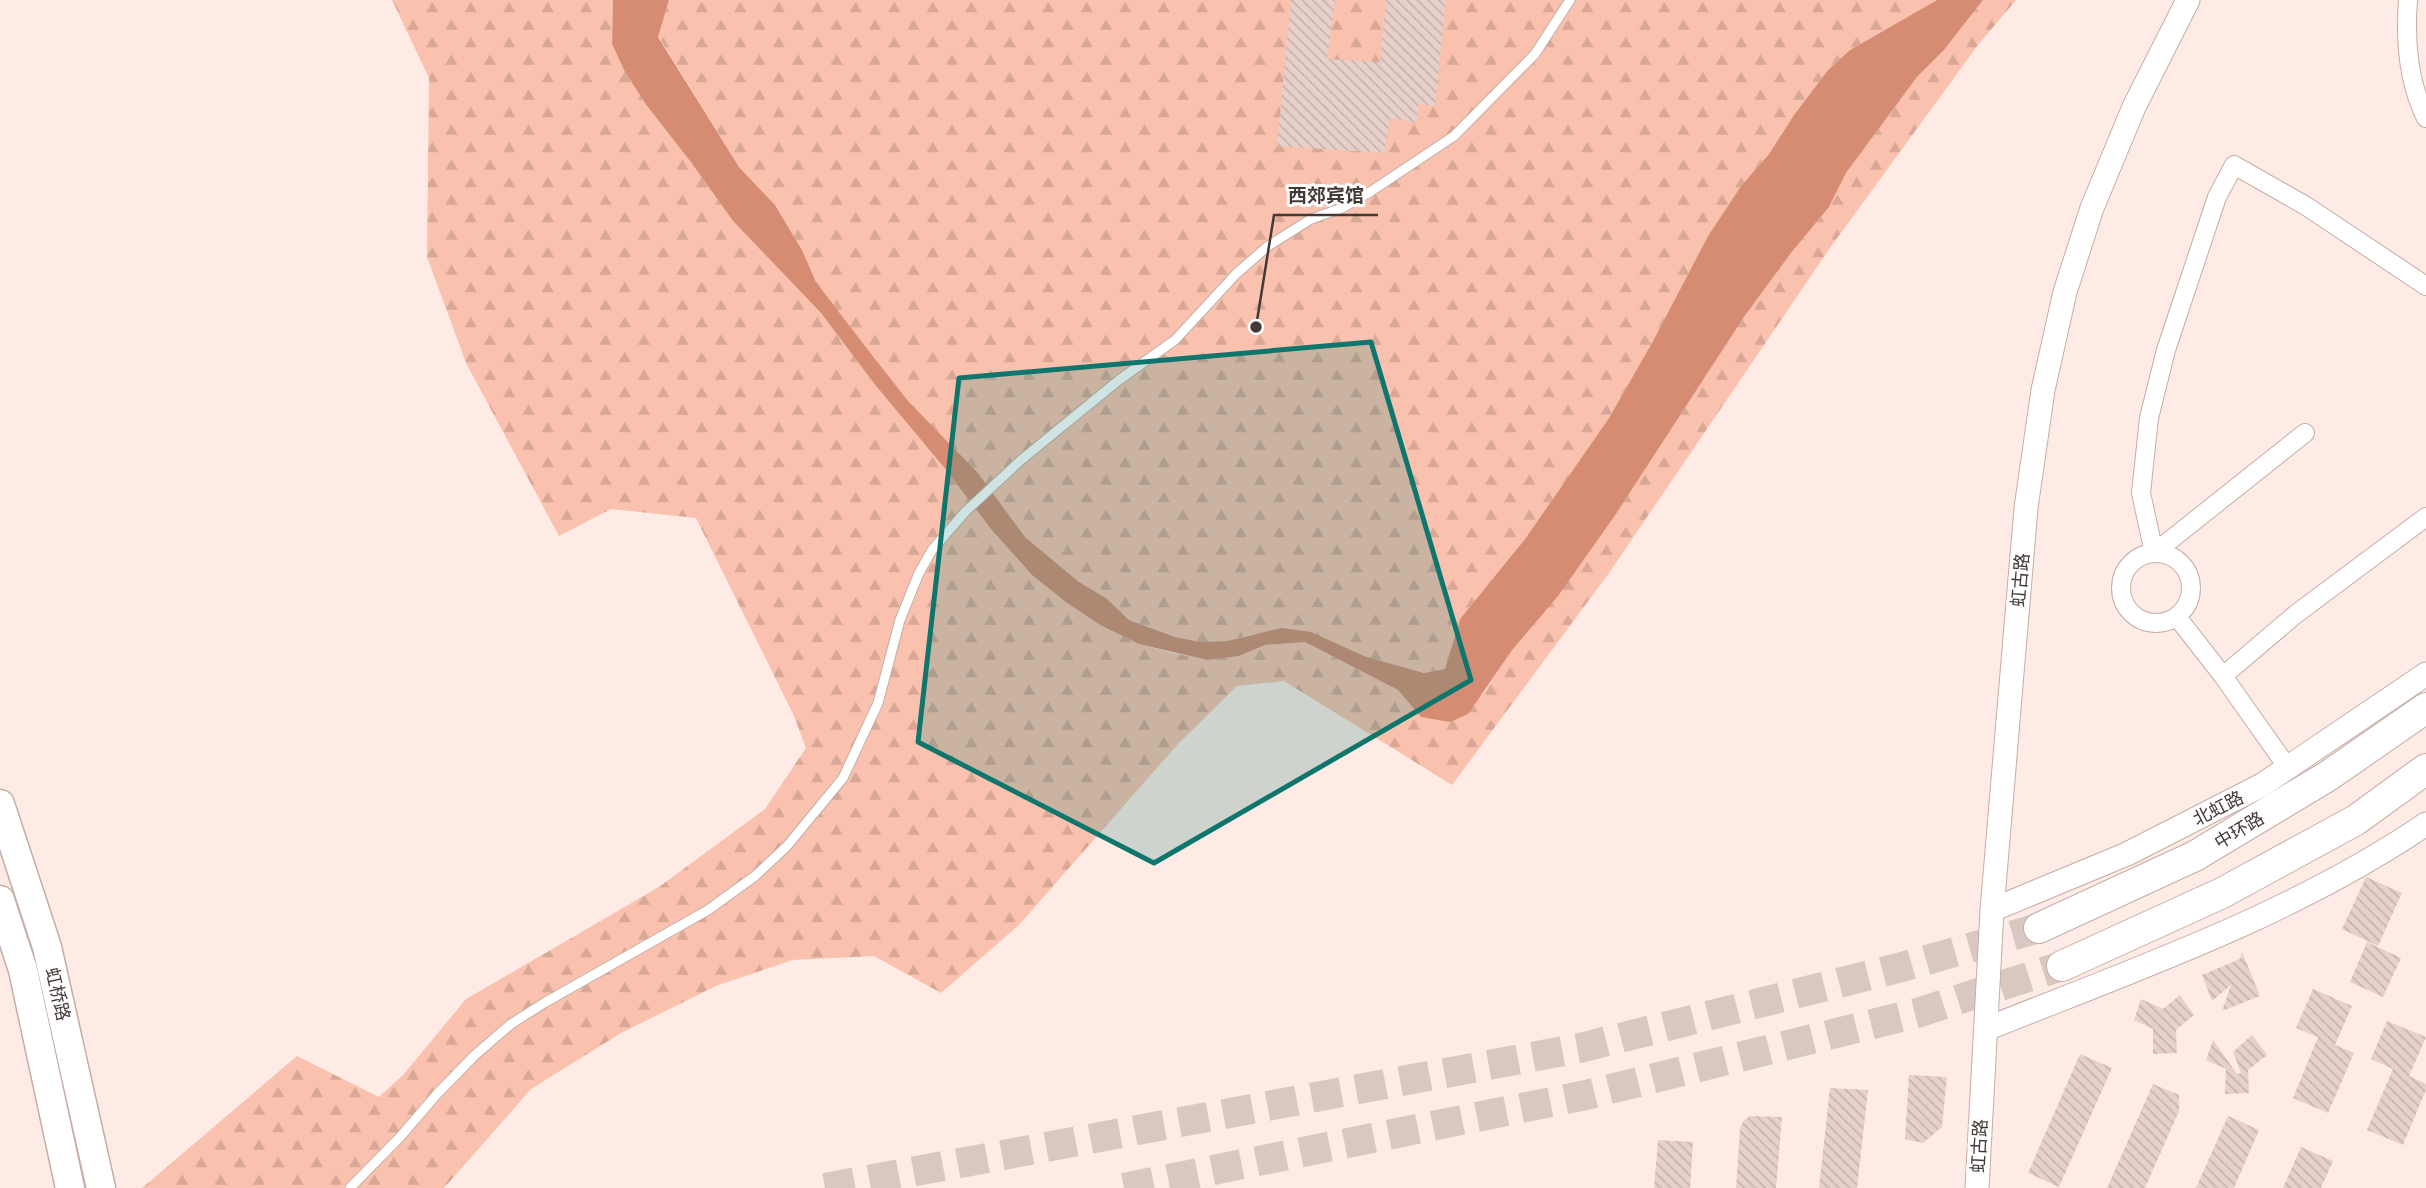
<svg xmlns="http://www.w3.org/2000/svg" width="2426" height="1188" font-family="'DejaVu Sans','Noto Sans SC',sans-serif">
<style>
.forest{fill:url(#forest-firs)}
.water{fill:#d58c73}
.building{fill:url(#building-back-hatch)}
.lines{fill:none;stroke-linecap:round;stroke-linejoin:round}
.trunk-tunnel{stroke:#d9c8c2;stroke-width:30;stroke-dasharray:30 15;stroke-linecap:butt}
.service-casing{stroke:#c4aea6;stroke-width:11}
.minor-casing{stroke:#c4aea6;stroke-width:20}
.tertiary-casing{stroke:#c4aea6;stroke-width:25}
.primary-casing{stroke:#c4aea6;stroke-width:31}
.trunk-casing{stroke:#c4aea6;stroke-width:32}
.service{stroke:#fff;stroke-width:9}
.minor{stroke:#fff;stroke-width:18}
.tertiary{stroke:#fff;stroke-width:23}
.primary{stroke:#fff;stroke-width:28}
.trunk{stroke:#fff;stroke-width:30}
.marked{fill:#0f766e;fill-opacity:0.2;stroke:#0f766e;stroke-width:5;stroke-linejoin:round}
.labels{text-anchor:middle;dominant-baseline:central;stroke-width:6;stroke-linejoin:round;paint-order:stroke}
.street-label{font-size:18px;fill:#433a37;stroke:#fdfdfd}
.leader{fill:none;stroke:#433a37;stroke-width:2.5}
.callout-dot{fill:#433a37;stroke:#fdfdfd;stroke-width:2.5}
.callout-label{font-size:19px;text-anchor:middle;font-weight:bold;fill:#433a37;stroke:#fdfdfd;stroke-width:6;stroke-linejoin:round;paint-order:stroke}
</style>
<defs>
<pattern id="forest-firs" width="22" height="20" patternUnits="userSpaceOnUse" patternTransform="scale(1.75)"><rect width="22" height="20" fill="#fac2ae"/><path d="M5 1l3.5 6h-7zM16 11l3.5 6h-7z" fill="#d8a796"/></pattern>
<pattern id="building-back-hatch" width="6" height="6" patternUnits="userSpaceOnUse" patternTransform="scale(1.75)"><rect width="6" height="6" fill="#e7d0c9"/><path d="M-1 5l2 2M0 0l6 6M5-1l2 2" fill="none" stroke="#c7b3ad"/></pattern>
</defs>
<rect width="100%" height="100%" fill="#feebe5"/>
<path class="forest" d="M 392,0 L 613,0 L 612,44 L 647,106 L 690,161 L 733,221 L 821,313 L 876,386 L 947,471 L 990,528 L 1032,575 L 1067,603 L 1100,625 L 1139,644 L 1169,652 L 1207,660 L 1239,656 L 1265,645 L 1305,642 L 1398,690 L 1421,717 L 1482,695 L 1513,649 L 1616,514 L 1744,317 L 1791,253 L 1829,207 L 1846,173 L 1917,77 L 1944,50 L 1983,0 L 2016,0 L 1978,45 L 1832,245 L 1609,573 L 1452,785 L 1284,681 L 1237,686 L 1177,745 L 1019,925 L 941,993 L 874,956 L 793,960 L 718,985 L 621,1033 L 531,1089 L 444,1188 L 142,1188 L 297,1056 L 379,1097 L 403,1075 L 466,999 L 659,887 L 765,809 L 806,748 L 794,716 L 696,518 L 611,509 L 559,536 L 466,363 L 427,257 L 429,78 Z
M 669,0 L 1937,0 L 1850,50 L 1828,70 L 1794,115 L 1769,154 L 1741,186 L 1708,236 L 1653,341 L 1609,418 L 1525,539 L 1460,619 L 1445,669 L 1424,673 L 1364,656 L 1338,645 L 1253,634 L 1227,641 L 1200,642 L 1175,637 L 1129,620 L 1106,598 L 1079,582 L 1025,537 L 978,473 L 909,402 L 872,355 L 816,282 L 802,250 L 775,205 L 739,167 L 658,36 Z"/>
<path class="water" d="M 613,0 L 669,0 L 658,37 L 739,167 L 775,205 L 802,250 L 816,282 L 872,355 L 909,402 L 978,473 L 1025,537 L 1079,582 L 1106,598 L 1129,620 L 1175,637 L 1200,642 L 1227,641 L 1282,628 L 1311,632 L 1364,656 L 1424,673 L 1445,669 L 1460,619 L 1525,539 L 1609,418 L 1653,341 L 1708,236 L 1741,186 L 1769,154 L 1794,115 L 1828,70 L 1850,50 L 1937,0 L 1983,0 L 1944,50 L 1917,77 L 1846,173 L 1829,207 L 1791,253 L 1744,317 L 1616,514 L 1558,596 L 1513,649 L 1468,714 L 1450,722 L 1421,717 L 1398,690 L 1305,642 L 1265,645 L 1239,656 L 1207,660 L 1139,644 L 1100,625 L 1067,603 L 1032,575 L 990,528 L 947,471 L 876,386 L 821,313 L 733,221 L 690,161 L 647,106 L 625,72 L 612,44 Z"/>
<path class="building" d="M 1291,0 L 1335,0 L 1327,59 L 1380,62 L 1386,0 L 1446,0 L 1435,106 L 1419,104 L 1416,123 L 1390,118 L 1384,153 L 1277,146 Z
M 2366,877 L 2402,893 L 2378,946 L 2342,929 Z
M 2367,942 L 2401,958 L 2383,997 L 2350,982 Z
M 2242,952 L 2260,996 L 2222,1011 L 2231,985 L 2212,1001 L 2202,975 L 2240,959 Z
M 2313,989 L 2352,1006 L 2335,1045 L 2354,1053 L 2328,1113 L 2293,1098 L 2318,1037 L 2296,1028 Z
M 2180,995 L 2194,1015 L 2176,1030 L 2177,1053 L 2153,1054 L 2153,1029 L 2134,1020 L 2141,999 L 2163,1009 Z
M 2387,1021 L 2426,1037 L 2409,1076 L 2426,1084 L 2426,1090 L 2403,1145 L 2367,1130 L 2393,1069 L 2371,1059 Z
M 2252,1035 L 2267,1055 L 2248,1070 L 2249,1093 L 2225,1094 L 2226,1069 L 2206,1060 L 2213,1040 L 2237,1074 L 2241,1073 L 2233,1052 Z
M 2080,1054 L 2112,1068 L 2059,1187 L 2028,1173 Z
M 1909,1075 L 1947,1077 L 1942,1127 L 1923,1143 L 1905,1139 Z
M 2153,1084 L 2179,1095 L 2179,1111 L 2145,1188 L 2107,1188 Z
M 1830,1088 L 1868,1090 L 1857,1188 L 1819,1188 Z
M 1750,1116 L 1782,1117 L 1776,1188 L 1736,1188 L 1740,1129 L 1744,1120 Z
M 2228,1116 L 2259,1130 L 2234,1188 L 2196,1188 Z
M 1658,1140 L 1693,1142 L 1690,1188 L 1654,1188 Z
M 2301,1147 L 2333,1161 L 2321,1188 L 2283,1188 Z"/>
<g class="lines">
<path class="trunk-tunnel" d="M 825,1188 L 1580,1048 L 1902,967 L 2039,928
M 1124,1188 L 1586,1095 L 1917,1013 L 2062,966"/>
<defs>
<path id="service" d="M 350,1188 L 400,1137 L 437,1094 L 475,1055 L 511,1024 L 544,1003 L 708,910 L 755,876 L 787,846 L 843,778 L 878,703 L 900,620 L 919,573 L 932,550 L 965,512 L 1021,460 L 1119,380 L 1175,340 L 1236,274 L 1268,246 L 1311,219 L 1342,208 L 1370,192 L 1454,136 L 1535,54 L 1570,0"/>
<path id="minor" d="M 2408,0 C 2405,39 2408,82 2426,118
M 2305,433 L 2154,553 L 2141,493 L 2149,418 L 2166,350 L 2217,197 L 2234,165 L 2306,206 L 2426,286
M2121 588a35 35 0 1 1 70 0a35 35 0 1 1-70 0Z
M 2177,617 L 2223,676 L 2288,768
M 2223,676 L 2296,614 L 2426,517"/>
<path id="tertiary" d="M 1992,910 L 2127,854 L 2262,785 L 2426,674
M 1986,1029 C 2136,969 2292,915 2426,824
M 1977,1188 L 1992,910 L 2026,508 L 2043,390 L 2065,292 L 2092,208 L 2134,107 L 2188,0"/>
<path id="primary" d="M 0,804 L 47,947 L 101,1188
M 0,900 L 23,970 L 70,1188"/>
<path id="trunk" d="M 2039,928 L 2195,856 L 2328,776 L 2426,708
M 2062,966 L 2222,893 L 2356,820 L 2426,769"/>
</defs>
<use href="#service" class="service-casing"/>
<use href="#minor" class="minor-casing"/>
<use href="#tertiary" class="tertiary-casing"/>
<use href="#primary" class="primary-casing"/>
<use href="#trunk" class="trunk-casing"/>
<use href="#service" class="service"/>
<use href="#minor" class="minor"/>
<use href="#tertiary" class="tertiary"/>
<use href="#primary" class="primary"/>
<use href="#trunk" class="trunk"/>
</g>
<path class="marked" d="M 1371,342 L 1471,680 L 1154,863 L 918,742 L 959,378 Z"/>
<g class="labels">
<g class="street-label">
<text transform="translate(2020 580) rotate(-85)">虹古路</text>
<text transform="translate(2218 808) rotate(-27)">北虹路</text>
<text transform="translate(2239 830) rotate(-31)">中环路</text>
<text transform="translate(58 994) rotate(77)">虹桥路</text>
<text transform="translate(1979 1146) rotate(-87)">虹古路</text>
</g>
</g>
<path class="leader" d="M1256 327L1274 215H1378"/>
<circle class="callout-dot" cx="1256" cy="327" r="7"/>
<g class="callout-label">
<text x="1326" y="202">西郊宾馆</text>
</g>
</svg>
